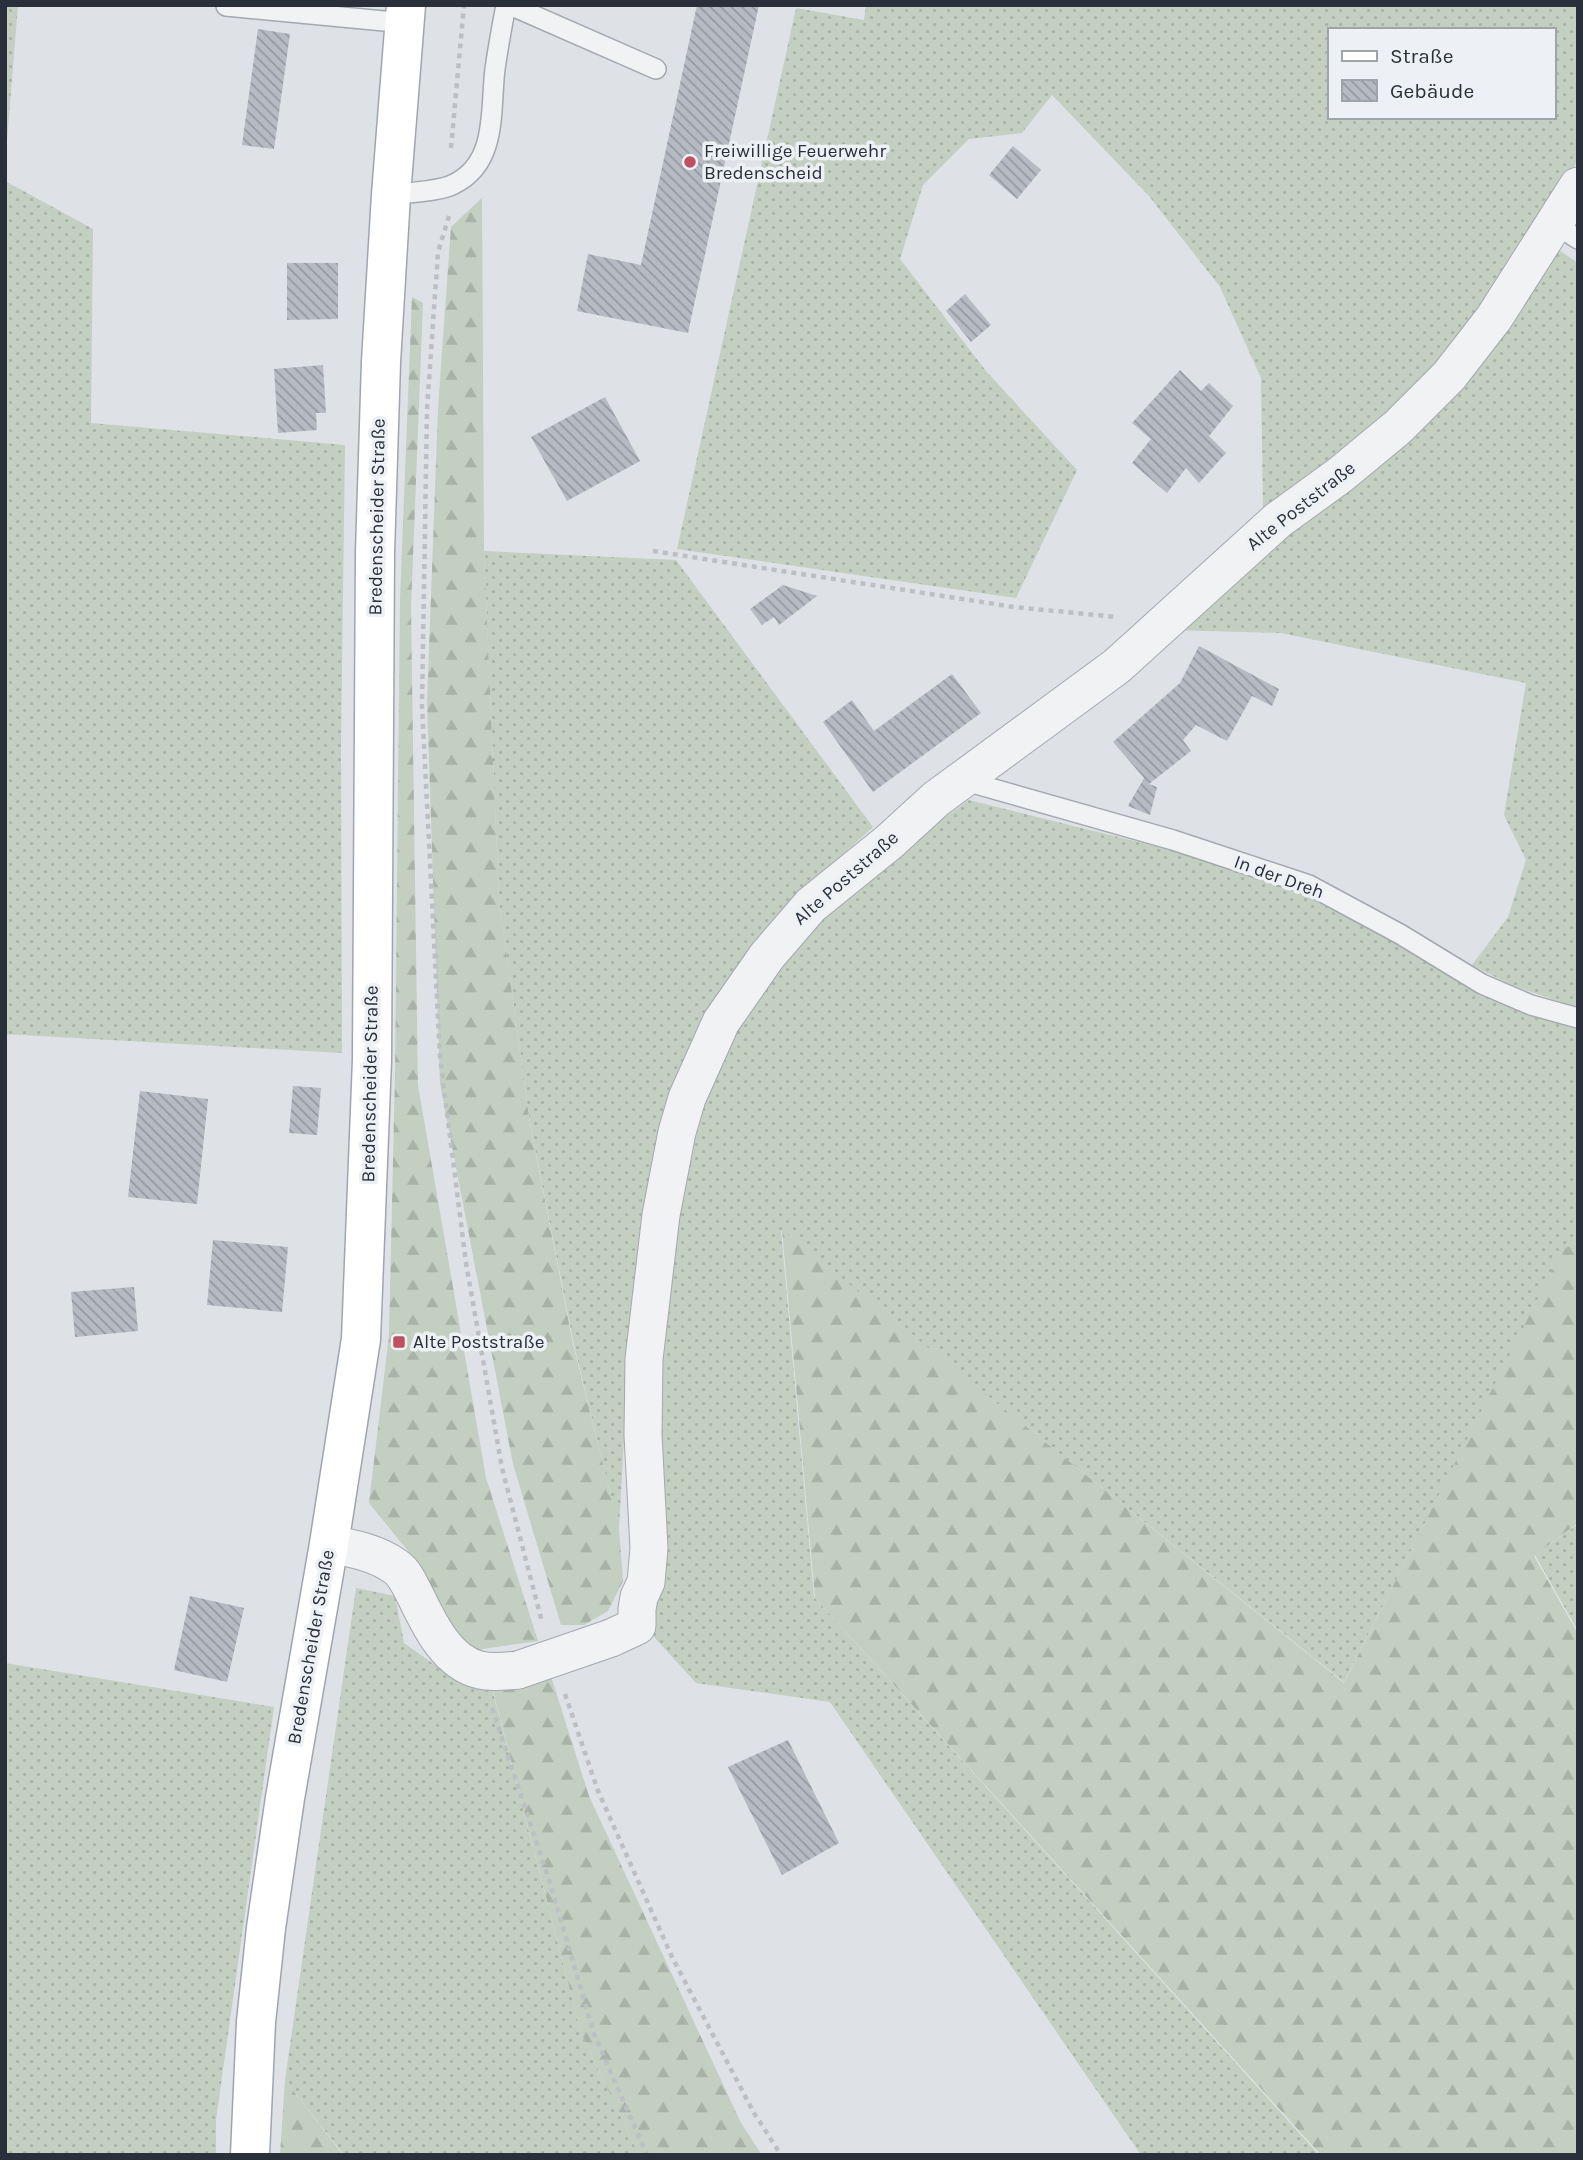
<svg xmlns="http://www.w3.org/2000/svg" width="1583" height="2160" font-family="Karla,sans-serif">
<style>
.grass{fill:url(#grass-dots);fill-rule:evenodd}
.forest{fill:url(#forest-firs)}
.building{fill:url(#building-back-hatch)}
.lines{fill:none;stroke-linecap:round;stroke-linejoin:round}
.lane-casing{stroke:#a4a8af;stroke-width:22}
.street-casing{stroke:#a4a8af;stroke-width:39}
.primary-casing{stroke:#9fa5b0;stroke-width:41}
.path{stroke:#bcbfc4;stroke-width:4.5;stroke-dasharray:5 5;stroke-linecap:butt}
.lane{stroke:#f0f2f4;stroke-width:19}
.street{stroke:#f0f2f4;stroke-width:37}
.primary{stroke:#fff;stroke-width:38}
.street-bridge-casing{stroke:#a4a8af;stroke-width:39;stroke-linecap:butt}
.street-bridge{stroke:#f0f2f4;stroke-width:37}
.poi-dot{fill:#be505f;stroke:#edf0f4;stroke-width:2.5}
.labels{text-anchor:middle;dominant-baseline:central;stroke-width:7;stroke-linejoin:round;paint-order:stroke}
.poi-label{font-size:19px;fill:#292f3b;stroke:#edf0f4;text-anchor:start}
.street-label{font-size:19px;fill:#292f3b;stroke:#edf0f4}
</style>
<defs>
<pattern id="grass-dots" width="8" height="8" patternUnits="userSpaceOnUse" patternTransform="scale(1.75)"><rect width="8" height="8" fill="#c3cfc0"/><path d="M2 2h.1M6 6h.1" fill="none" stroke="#a8b2a6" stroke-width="1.8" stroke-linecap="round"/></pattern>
<pattern id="forest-firs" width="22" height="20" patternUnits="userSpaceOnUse" patternTransform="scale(1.75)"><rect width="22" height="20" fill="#c3cfc0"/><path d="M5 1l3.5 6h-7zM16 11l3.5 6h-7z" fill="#a8b2a6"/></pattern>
<pattern id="building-back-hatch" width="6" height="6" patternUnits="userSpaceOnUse" patternTransform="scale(1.75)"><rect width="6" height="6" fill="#b6bac2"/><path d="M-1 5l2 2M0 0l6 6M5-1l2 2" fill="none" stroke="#94989f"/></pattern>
</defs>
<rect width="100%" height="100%" fill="#dee1e6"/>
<path class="grass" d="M 5,5 L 18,5 L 5,165 Z
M 866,5 L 1578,5 L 1578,160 L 1553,201 L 1460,343 L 1389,418 L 1311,482 L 1263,507 L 1261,378 L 1220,287 L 1149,196 L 1052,95 L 1022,133 L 969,139 L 923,185 L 900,259 L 986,371 L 1077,470 L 1016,598 L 677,549 L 796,8 L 864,20 ZM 1329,30 L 1553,30 L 1553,117 L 1329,117 Z
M 5,181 L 93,229 L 91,423 L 345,445 L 341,744 L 342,1053 L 5,1034 Z
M 1556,248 L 1578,263 L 1578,1008 L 1511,985 L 1472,965 L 1508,917 L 1526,860 L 1504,815 L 1526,683 L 1281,633 L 1170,630 Z
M 484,551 L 676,560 L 873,827 L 795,898 L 732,982 L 636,1306 L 624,1439 L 619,1529 L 574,1345 L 530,1123 L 499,900 Z
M 969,800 L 1195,856 L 1302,894 L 1393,942 L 1481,993 L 1578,1029 L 1578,1243 L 1564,1250 L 1344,1682 L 781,1230 L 814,1597 L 1319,2155 L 1141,2155 L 830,1702 L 696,1683 L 654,1637 L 657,1323 L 674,1196 L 710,1066 L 799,934 L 872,868 Z
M 1578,1524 L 1578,1631 L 1535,1555 Z
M 356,1588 L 395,1596 L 404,1643 L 449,1675 L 491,1685 L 581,2033 L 639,2155 L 344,2155 L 285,2080 Z
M 5,1663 L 274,1707 L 216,2120 L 216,2155 L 5,2155 Z"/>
<path class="forest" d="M 482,198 L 484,550 L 499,900 L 530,1124 L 573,1344 L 619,1528 L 623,1581 L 608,1611 L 584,1625 L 561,1625 L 513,1464 L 440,1084 L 427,703 L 438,408 L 451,227 Z
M 412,297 L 423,303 L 411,607 L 418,1085 L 486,1478 L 538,1641 L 476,1650 L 455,1635 L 421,1567 L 369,1503 L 389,1335 L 395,1074 L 400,599 Z
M 782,1230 L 1344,1683 L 1563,1249 L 1578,1243 L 1578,1523 L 1534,1556 L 1578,1634 L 1578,2155 L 1321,2155 L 815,1598 Z
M 549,1670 L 589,1796 L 741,2123 L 762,2155 L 639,2155 L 581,2033 L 491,1683 Z
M 285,2080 L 343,2155 L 280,2155 Z"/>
<path class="building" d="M 697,5 L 759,5 L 688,333 L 577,311 L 588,254 L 641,265 Z
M 258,29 L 290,34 L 274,149 L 242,145 Z
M 1013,146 L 1041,170 L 1017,199 L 989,175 Z
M 287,263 L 338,263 L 338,319 L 287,320 Z
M 965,294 L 991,325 L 971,342 L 946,311 Z
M 323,365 L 326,413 L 316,413 L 317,430 L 278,433 L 274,369 Z
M 1180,370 L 1201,391 L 1209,383 L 1233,406 L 1209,436 L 1226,453 L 1199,483 L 1186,468 L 1167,493 L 1132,463 L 1151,439 L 1132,423 Z
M 605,397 L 640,461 L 567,501 L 531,437 Z
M 783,585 L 817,596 L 779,625 L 774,617 L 762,625 L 750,609 Z
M 1199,646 L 1279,689 L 1272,706 L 1252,696 L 1227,741 L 1196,725 L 1183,740 L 1191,751 L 1149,784 L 1157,787 L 1150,815 L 1128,806 L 1144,778 L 1113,742 L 1180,683 Z
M 952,674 L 981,713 L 873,792 L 823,722 L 852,700 L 874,731 Z
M 293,1086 L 321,1088 L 317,1135 L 289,1133 Z
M 140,1091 L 208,1099 L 197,1204 L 128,1197 Z
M 213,1240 L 288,1247 L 282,1312 L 207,1305 Z
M 134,1287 L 138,1331 L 75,1337 L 71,1292 Z
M 190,1596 L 244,1608 L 227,1682 L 174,1670 Z
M 788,1740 L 839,1843 L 782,1875 L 728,1767 Z"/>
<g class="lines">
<defs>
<path id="lane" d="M 510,5 L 656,69
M 226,6 L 405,23
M 391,195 C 408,192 439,192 454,184 C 498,163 490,109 495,69 C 498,48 502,26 506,5
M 1553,223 L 1578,239
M 962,780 L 1173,840 L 1309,885 L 1400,934 L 1482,984 L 1531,1005 L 1578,1018"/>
<path id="street" d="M 329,1544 C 352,1548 377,1553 396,1567 C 406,1574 411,1588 417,1599 C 430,1626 448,1663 480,1670 C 492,1673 506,1671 518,1670
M 611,1638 L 637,1626 L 637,1609 L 639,1597 L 646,1582 L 649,1548 L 643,1435 L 644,1359 L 661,1215 L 677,1132 L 687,1098 L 721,1022 L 767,956 L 811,905 L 889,842 L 936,799 L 1117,666 L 1278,520 L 1340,475 L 1398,427 L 1449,376 L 1494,318 L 1578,186"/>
<path id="primary" d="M 250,2155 L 256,2022 L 266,1928 L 285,1798 L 329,1544 L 361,1339 L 372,1060 L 375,552 L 381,362 L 391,195 L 406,5"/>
</defs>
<use href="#lane" class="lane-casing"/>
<use href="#street" class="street-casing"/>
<use href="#primary" class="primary-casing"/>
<path class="path" d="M 451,148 L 464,5
M 449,216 L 438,252 L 427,409 L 422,706 L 440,1057 L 466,1263 L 502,1468 L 542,1622
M 653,551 L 1014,607 L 1116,617
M 565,1694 L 598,1791 L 672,1957 L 754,2113 L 781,2155
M 492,1708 L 550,1883 L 594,2034 L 647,2155"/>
<use href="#lane" class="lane"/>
<use href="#street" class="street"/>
<use href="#primary" class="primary"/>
<defs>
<path id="street-bridge" d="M 518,1670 L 611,1638"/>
</defs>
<use href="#street-bridge" class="street-bridge-casing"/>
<use href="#street-bridge" class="street-bridge"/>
</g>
<g class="poi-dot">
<circle cx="690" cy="162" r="7"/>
<rect x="392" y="1335" width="14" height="14" rx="3.5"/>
</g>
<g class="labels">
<g class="poi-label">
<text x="704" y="151">Freiwillige Feuerwehr<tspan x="704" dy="22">Bredenscheid</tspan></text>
<text x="413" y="1342">Alte Poststraße</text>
</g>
<g class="street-label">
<text transform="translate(1301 506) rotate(-38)">Alte Poststraße</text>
<text transform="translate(377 517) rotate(-89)">Bredenscheider Straße</text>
<text transform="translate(1279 877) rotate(20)">In der Dreh</text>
<text transform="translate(846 878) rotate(-41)">Alte Poststraße</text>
<text transform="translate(370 1084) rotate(-89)">Bredenscheider Straße</text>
<text transform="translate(311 1647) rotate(-80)">Bredenscheider Straße</text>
</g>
</g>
<rect width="1583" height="2160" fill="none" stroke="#292f3b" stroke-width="14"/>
<rect x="1328" y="28" width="228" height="91" fill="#edf0f4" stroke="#9fa3aa" stroke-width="2"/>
<rect x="1342" y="51" width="35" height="10" fill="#ffffff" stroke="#9fa3aa" stroke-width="2"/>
<text x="1390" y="63" font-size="21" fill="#292f3b">Straße</text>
<rect x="1342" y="80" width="35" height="21" fill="url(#building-back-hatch)" stroke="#9fa3aa" stroke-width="2"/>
<text x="1390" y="98" font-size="21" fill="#292f3b">Gebäude</text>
</svg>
